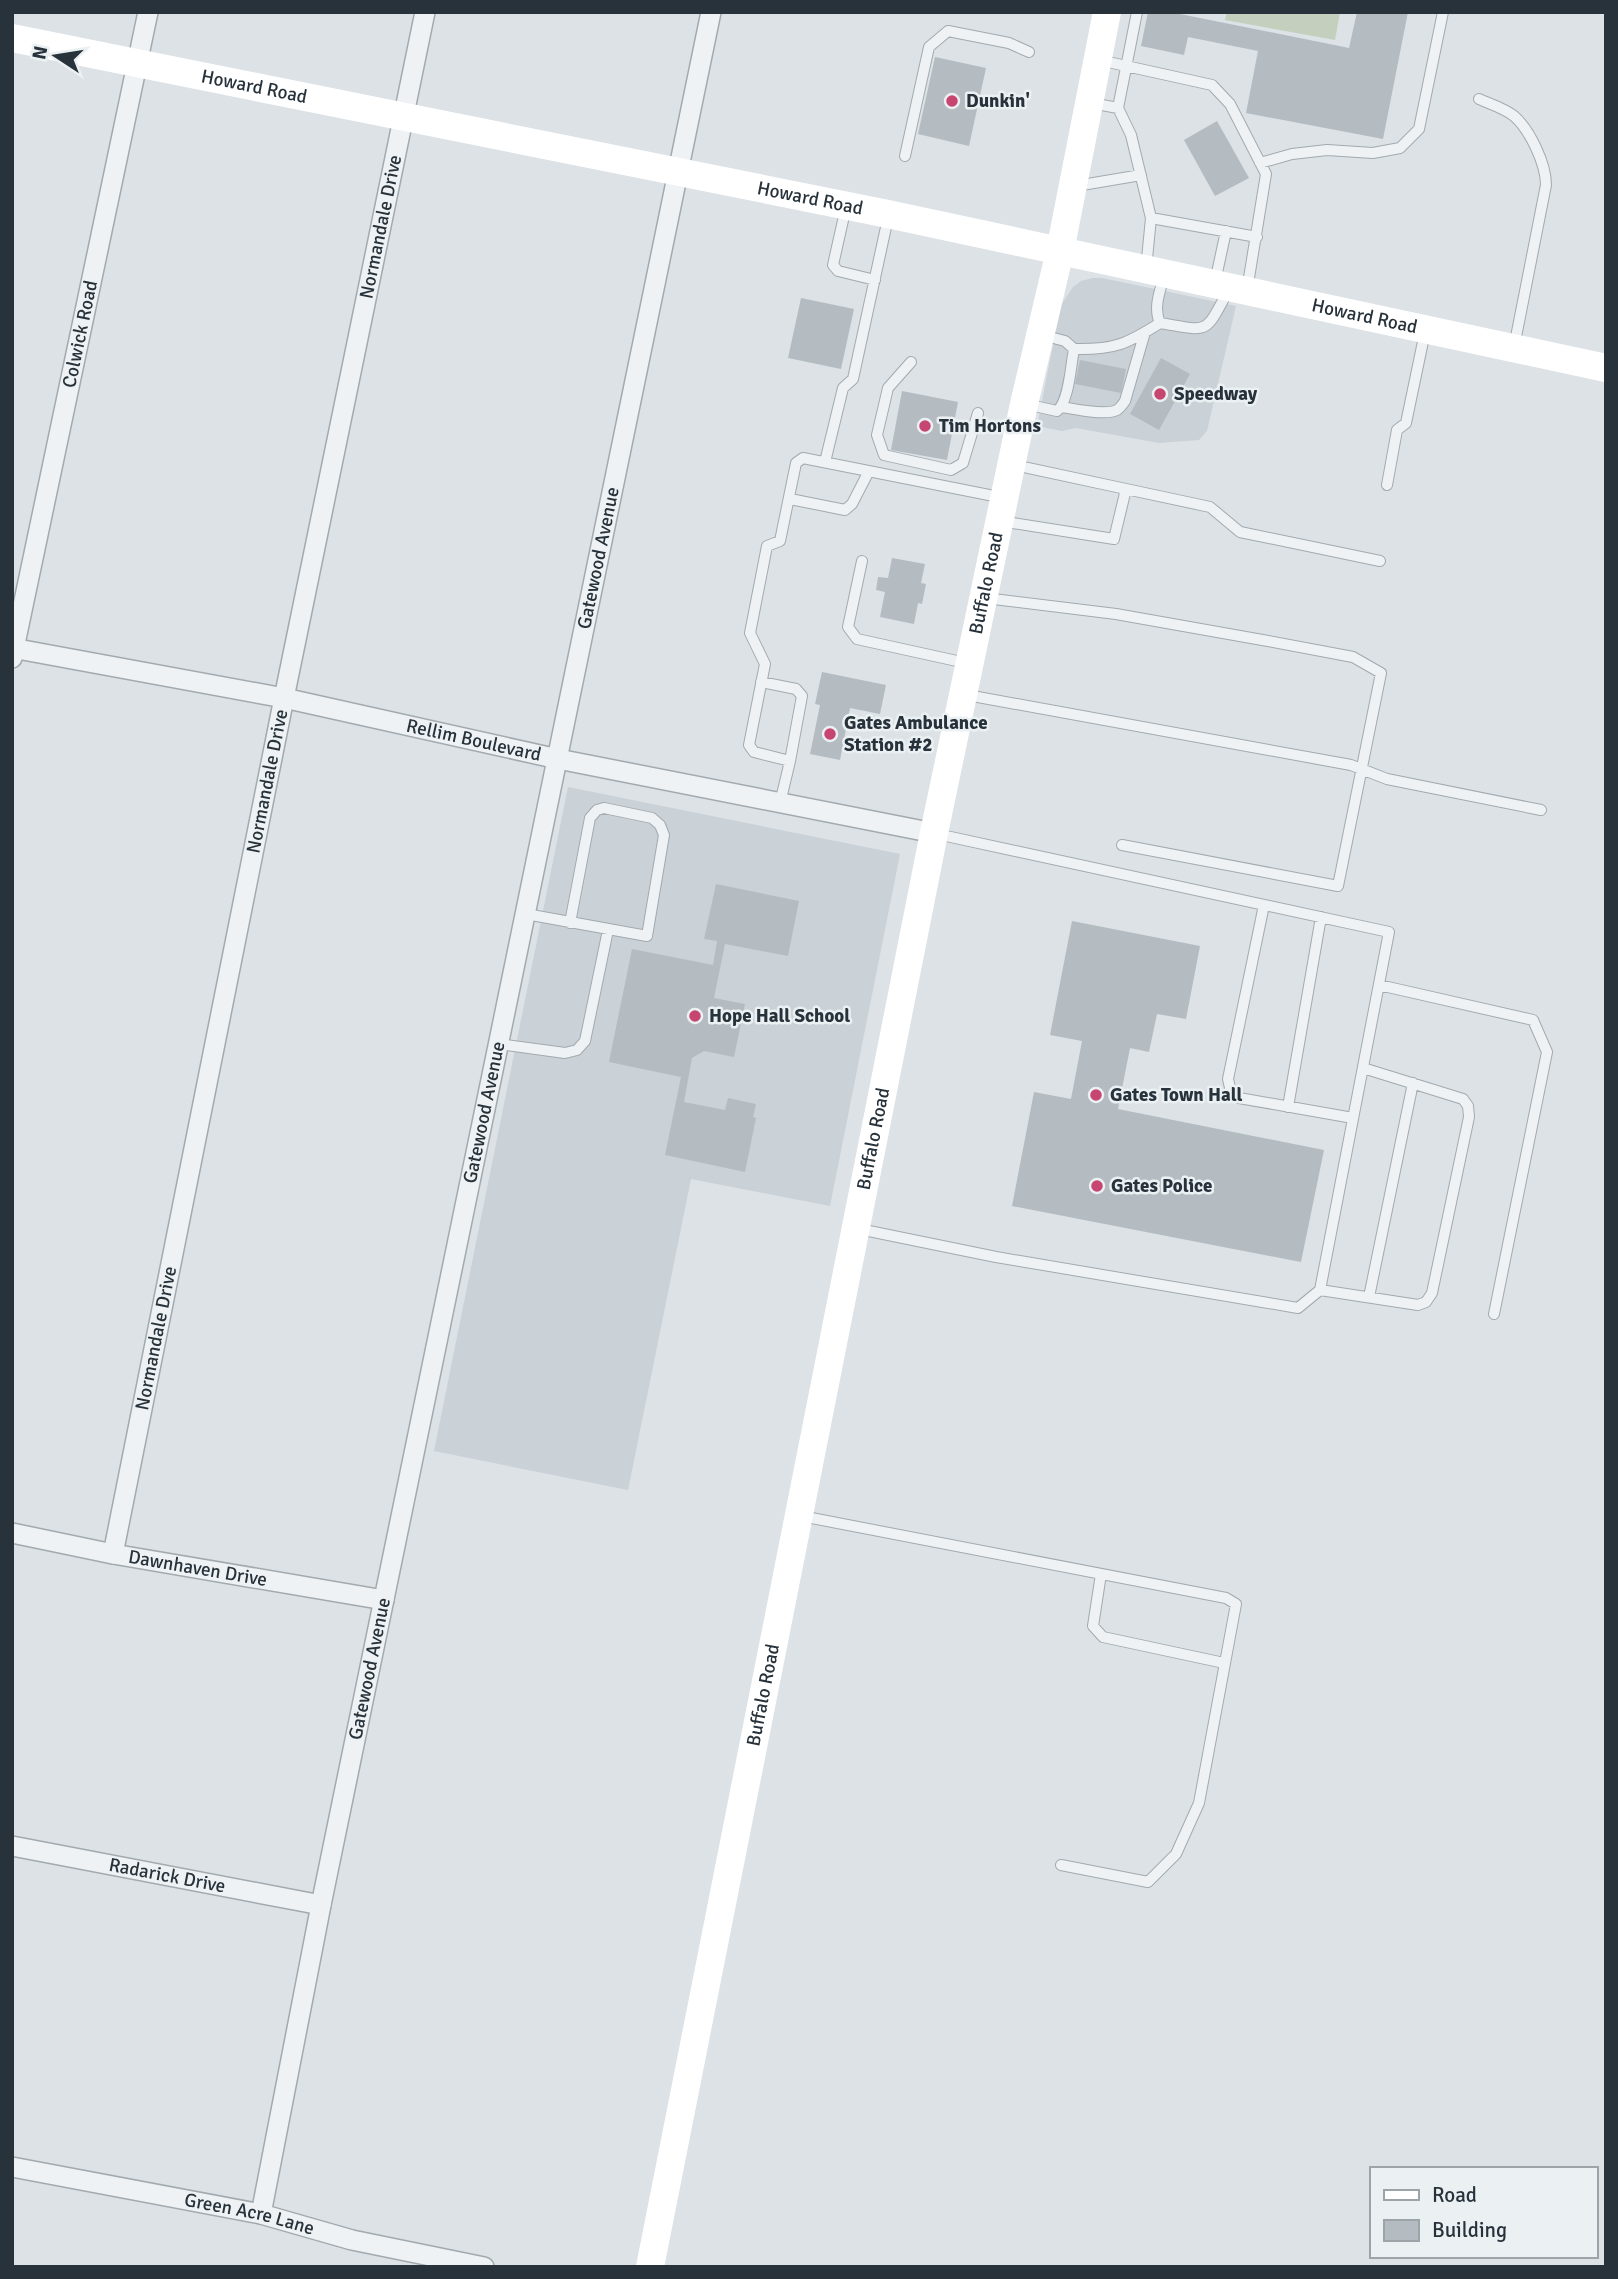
<svg xmlns="http://www.w3.org/2000/svg" width="1618" height="2279" font-family="Signika,sans-serif">
<style>
.built{fill:#cad1d7}
.green{fill:#c5cfbe}
.building{fill:#b4bcc2}
.lines{fill:none;stroke-linecap:round;stroke-linejoin:round}
.lane-casing{stroke:#a2aaaf;stroke-width:12}
.street-casing{stroke:#a2aaaf;stroke-width:22}
.lane{stroke:#eef2f4;stroke-width:10}
.street{stroke:#eef2f4;stroke-width:19}
.secondary{stroke:#fff;stroke-width:28}
.poi-dot{fill:#c74571;stroke:#ebf0f3;stroke-width:2.5}
.labels{text-anchor:middle;dominant-baseline:central;stroke-width:5;stroke-linejoin:round;paint-order:stroke}
.street-label{font-size:19px;fill:#27323b;stroke:#ebf0f3}
.poi-label{font-size:19px;font-weight:bold;fill:#27323b;stroke:#ebf0f3;text-anchor:start}
</style>
<rect width="100%" height="100%" fill="#dce2e6"/>
<path class="built" d="M 1093,278 L 1102,278 L 1236,306 L 1207,431 L 1199,440 L 1159,443 L 1076,428 L 1062,431 L 1037,426 L 1061,305 L 1073,287 L 1081,281 Z
M 568,787 L 900,854 L 830,1206 L 691,1179 L 628,1490 L 434,1451 Z"/>
<path class="green" d="M 1227,12 L 1340,12 L 1335,40 L 1225,20 Z"/>
<path class="building" d="M 1148,12 L 1170,12 L 1349,48 L 1357,12 L 1408,12 L 1383,139 L 1246,113 L 1258,51 L 1188,37 L 1184,55 L 1141,46 Z
M 935,57 L 986,68 L 969,146 L 918,134 Z
M 1217,121 L 1249,178 L 1215,196 L 1184,140 Z
M 801,298 L 854,309 L 841,369 L 788,358 Z
M 1161,358 L 1190,374 L 1159,430 L 1130,414 Z
M 1080,360 L 1126,369 L 1121,393 L 1075,384 Z
M 902,391 L 958,402 L 947,460 L 891,450 Z
M 892,558 L 925,564 L 921,583 L 926,584 L 922,604 L 918,603 L 914,624 L 880,617 L 885,592 L 876,590 L 878,577 L 888,578 Z
M 822,672 L 886,685 L 880,714 L 850,708 L 840,760 L 810,754 L 820,705 L 815,704 Z
M 716,884 L 799,901 L 788,956 L 725,944 L 714,998 L 745,1004 L 734,1057 L 704,1051 L 692,1058 L 684,1102 L 725,1110 L 728,1098 L 756,1104 L 753,1117 L 756,1118 L 745,1172 L 665,1155 L 681,1077 L 609,1062 L 632,949 L 713,965 L 717,941 L 704,939 Z
M 1072,921 L 1200,946 L 1186,1019 L 1157,1014 L 1149,1052 L 1130,1048 L 1118,1109 L 1324,1150 L 1301,1262 L 1012,1206 L 1034,1092 L 1071,1099 L 1082,1041 L 1050,1035 Z"/>
<g class="lines">
<defs>
<path id="lane" d="M 1099,60 L 1212,85 L 1230,104 L 1266,174 L 1247,290
M 1479,99 C 1490,104 1504,108 1514,116 C 1530,130 1546,164 1546,185 L 1514,347
M 1091,103 L 1118,108 L 1131,135 L 1151,218 L 1146,269
M 1118,108 L 1137,12
M 905,156 L 929,47 L 948,31 L 1009,43 L 1029,52
M 1260,163 L 1292,154 L 1327,150 L 1373,153 L 1400,148 L 1419,129 L 1443,12
M 1076,186 L 1141,175
M 846,207 L 833,265 L 838,271 L 875,280
M 1151,218 L 1257,237
M 1164,276 C 1160,291 1153,308 1160,323 C 1209,331 1204,336 1228,291
M 1215,282 L 1226,231
M 1074,349 C 1114,350 1127,344 1160,323
M 911,362 L 888,388 L 877,435 L 884,455 L 951,470 L 963,463 L 978,413
M 1025,404 L 1057,411 C 1069,402 1071,364 1074,349 L 1065,341 L 1042,335
M 1062,407 C 1075,409 1105,416 1117,410 C 1120,408 1123,404 1125,401 L 1145,332
M 825,462 L 843,388 L 853,379 L 888,218
M 1014,465 L 1126,489
M 1387,485 L 1397,430 L 1406,423 L 1425,332
M 790,499 L 845,510 L 852,504 L 869,471
M 1000,521 L 1114,539 L 1126,489 L 1210,507 L 1240,532 L 1380,561
M 862,561 L 848,627 L 857,639 L 966,663
M 985,598 L 1116,614 L 1268,641 L 1353,657 L 1381,673 L 1338,886 L 1122,845
M 761,682 L 796,689 L 802,696 L 790,761 L 754,752 L 749,745 L 765,664 L 750,633 L 767,546 L 780,541 L 796,463 L 803,458 L 1004,498
M 967,695 L 1351,765 L 1387,779 L 1541,810
M 780,803 L 790,761
M 1264,905 L 1228,1079 L 1231,1092 L 1239,1098 L 1353,1118
M 526,914 L 647,936 L 664,835 L 660,825 L 652,818 L 604,808 L 597,810 L 590,818 L 570,923
M 1379,985 L 1533,1020 L 1547,1052 L 1494,1314
M 499,1044 L 565,1053 L 577,1050 L 585,1041 L 608,930
M 1288,1107 L 1321,917
M 859,1229 L 996,1257 L 1298,1308 L 1320,1290 L 1389,932 L 937,834
M 1320,1290 L 1418,1305 L 1426,1302 L 1432,1293 L 1469,1117 L 1468,1106 L 1463,1099 L 1363,1068
M 1369,1297 L 1413,1083
M 801,1516 L 1226,1598 L 1236,1604 L 1199,1803 L 1176,1854 L 1148,1882 L 1061,1865
M 1101,1574 L 1093,1626 L 1103,1637 L 1224,1663"/>
<g id="street">
<path id="s1" d="M 12,648 L 284,698 L 558,759 L 934,833"/>
<path id="s2" d="M 12,658 L 148,12"/>
<path id="s3" d="M 12,1533 L 113,1554 L 384,1600"/>
<path id="s4" d="M 113,1554 L 284,698 L 425,12"/>
<path id="s5" d="M 12,1846 L 321,1905"/>
<path id="s6" d="M 12,2167 L 261,2214 L 352,2240 L 484,2267"/>
<path id="s7" d="M 261,2214 L 321,1905 L 711,12"/>
</g>
</defs>
<use href="#lane" class="lane-casing"/>
<use href="#street" class="street-casing"/>
<use href="#lane" class="lane"/>
<use href="#street" class="street"/>
<g class="secondary">
<path id="s8" d="M 12,38 L 883,213 L 1606,368"/>
<path id="s9" d="M 650,2267 L 934,833 L 1024,404 L 1060,251 L 1107,12"/>
</g>
</g>
<g class="poi-dot">
<circle cx="952" cy="101" r="7"/>
<circle cx="1160" cy="394" r="7"/>
<circle cx="925" cy="426" r="7"/>
<circle cx="830" cy="734" r="7"/>
<circle cx="695" cy="1016" r="7"/>
<circle cx="1096" cy="1095" r="7"/>
<circle cx="1097" cy="1186" r="7"/>
</g>
<g class="labels">
<g class="street-label">
<text stroke="none"><textPath href="#s8" startOffset="247">Howard Road</textPath></text>
<text stroke="none"><textPath href="#s8" startOffset="814">Howard Road</textPath></text>
<text stroke="none"><textPath href="#s4" startOffset="1354">Normandale Drive</textPath></text>
<text stroke="none"><textPath href="#s8" startOffset="1381">Howard Road</textPath></text>
<text stroke="none"><textPath href="#s2" startOffset="331">Colwick Road</textPath></text>
<text stroke="none"><textPath href="#s7" startOffset="1690">Gatewood Avenue</textPath></text>
<text stroke="none"><textPath href="#s9" startOffset="1717">Buffalo Road</textPath></text>
<text stroke="none"><textPath href="#s1" startOffset="471">Rellim Boulevard</textPath></text>
<text stroke="none"><textPath href="#s4" startOffset="788">Normandale Drive</textPath></text>
<text stroke="none"><textPath href="#s7" startOffset="1124">Gatewood Avenue</textPath></text>
<text stroke="none"><textPath href="#s9" startOffset="1150">Buffalo Road</textPath></text>
<text stroke="none"><textPath href="#s4" startOffset="220">Normandale Drive</textPath></text>
<text stroke="none"><textPath href="#s3" startOffset="189">Dawnhaven Drive</textPath></text>
<text stroke="none"><textPath href="#s7" startOffset="556">Gatewood Avenue</textPath></text>
<text stroke="none"><textPath href="#s9" startOffset="583">Buffalo Road</textPath></text>
<text stroke="none"><textPath href="#s5" startOffset="158">Radarick Drive</textPath></text>
<text stroke="none"><textPath href="#s6" startOffset="242">Green Acre Lane</textPath></text>
</g>
<g class="poi-label">
<text x="966" y="101">Dunkin'</text>
<text x="1174" y="394">Speedway</text>
<text x="939" y="426">Tim Hortons</text>
<text x="844" y="723">Gates Ambulance<tspan x="844" dy="22">Station #2</tspan></text>
<text x="709" y="1016">Hope Hall School</text>
<text x="1110" y="1095">Gates Town Hall</text>
<text x="1111" y="1186">Gates Police</text>
</g>
</g>
<rect width="1618" height="2279" fill="none" stroke="#27323b" stroke-width="28"/>
<rect x="1370" y="2167" width="228" height="91" fill="#ebf0f3" stroke="#9da4a9" stroke-width="2"/>
<rect x="1384" y="2190" width="35" height="10" fill="#ffffff" stroke="#9da4a9" stroke-width="2"/>
<text x="1432" y="2202" font-size="21" fill="#27323b">Road</text>
<rect x="1384" y="2220" width="35" height="21" fill="#b4bcc2" stroke="#9da4a9" stroke-width="2"/>
<text x="1432" y="2237" font-size="21" fill="#27323b">Building</text>
<g transform="translate(56 56) rotate(282)" stroke="#ebf0f3" stroke-width="5" paint-order="stroke">
<path d="M0-5L12 26L0 18L-12 26Z" fill="#27323b"/>
<text y="-10" font-size="19" font-weight="bold" text-anchor="middle" fill="#27323b">N</text>
</g>
</svg>
